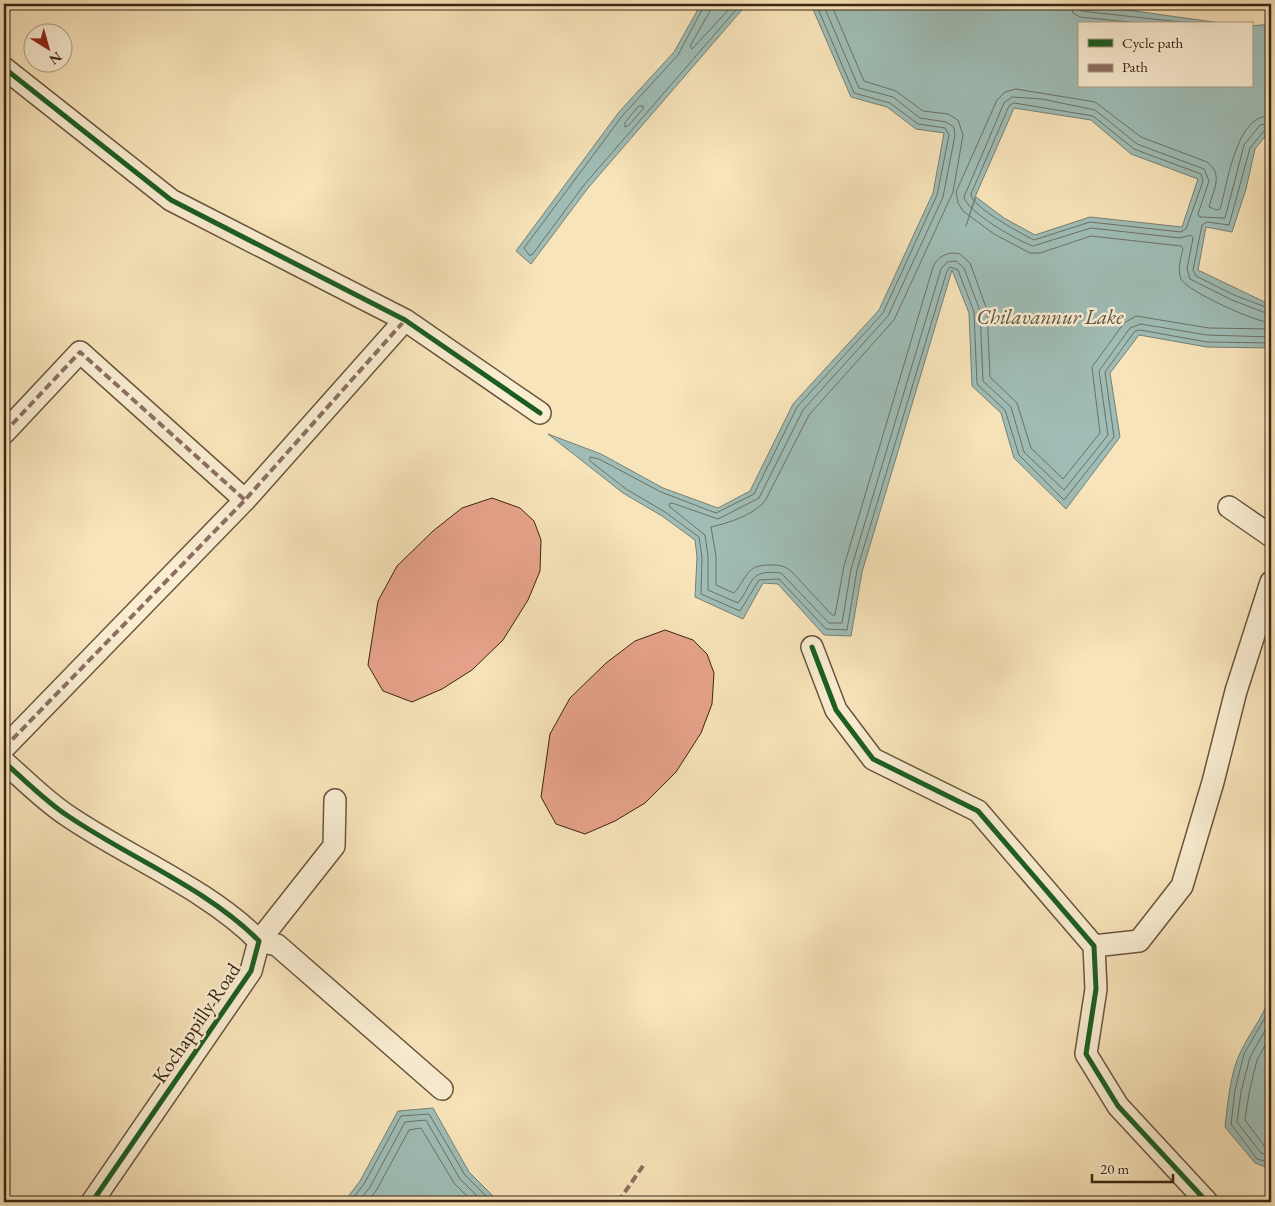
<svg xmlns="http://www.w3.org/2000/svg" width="1275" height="1206" font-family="'EB Garamond',serif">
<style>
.water{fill:#9fbdb6;stroke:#768075;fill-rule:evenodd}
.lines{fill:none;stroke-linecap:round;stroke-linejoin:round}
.shore{stroke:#6c7164;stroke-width:1}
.building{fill:#e7a38b;stroke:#392513}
.street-casing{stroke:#69553d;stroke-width:24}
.street{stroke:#faedd2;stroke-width:21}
.quiet{stroke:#8d6e63;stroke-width:4;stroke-dasharray:8 4;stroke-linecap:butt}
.cycleway-casing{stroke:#faedd2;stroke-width:8}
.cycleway{stroke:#1b5e20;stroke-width:5}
.labels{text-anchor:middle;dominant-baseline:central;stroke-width:5;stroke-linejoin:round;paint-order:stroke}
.street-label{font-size:20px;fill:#392513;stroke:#faedd2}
.water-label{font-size:21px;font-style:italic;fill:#585344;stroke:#faedd2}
</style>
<rect width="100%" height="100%" fill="#f8e4ba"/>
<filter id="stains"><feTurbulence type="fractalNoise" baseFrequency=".004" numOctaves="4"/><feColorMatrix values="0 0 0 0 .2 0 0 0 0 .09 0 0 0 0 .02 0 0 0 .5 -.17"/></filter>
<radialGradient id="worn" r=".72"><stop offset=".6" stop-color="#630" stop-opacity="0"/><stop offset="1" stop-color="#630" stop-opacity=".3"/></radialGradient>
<path class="water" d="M 701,4 L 747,4 L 588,188 L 531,264 L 516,251 L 619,112 L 674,52 Z
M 807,4 L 1042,4 L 1113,8 L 1228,24 L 1079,24 L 1079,86 L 1251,86 L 1251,26 L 1271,24 L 1271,135 L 1267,134 L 1255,149 L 1246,189 L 1232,232 L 1206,227 L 1198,270 L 1271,305 L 1271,348 L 1207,347 L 1139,335 L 1110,373 L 1120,437 L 1066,509 L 1014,458 L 1001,413 L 972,386 L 969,313 L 952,270 L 862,572 L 851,636 L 824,635 L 778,584 L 763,583 L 743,619 L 695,597 L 697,557 L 695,540 L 662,516 L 623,493 L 548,434 L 601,454 L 663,488 L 718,508 L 750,491 L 793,404 L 879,310 L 933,193 L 944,133 L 916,129 L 887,107 L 851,97 L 812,7 ZM 1014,108 L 1091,120 L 1131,154 L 1198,179 L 1182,227 L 1090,217 L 1035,235 L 1004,218 L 976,197 L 966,226 L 975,197 Z
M 1271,988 L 1271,1169 L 1255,1163 L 1225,1127 C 1228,1102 1230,1073 1241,1051 C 1251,1030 1268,1012 1271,988 Z
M 433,1108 L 469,1172 L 499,1202 L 344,1202 L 360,1181 L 398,1111 Z"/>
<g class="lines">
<path class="shore" d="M 705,4 L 678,55 L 623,115 L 524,248 L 529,255 L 532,255 L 584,185 L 741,4
M 712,4 L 710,11 L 690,46 L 692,49 L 734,4
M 816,4 L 854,93 L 890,103 L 918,124 L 945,128 L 949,135 L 937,195 L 883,313 L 797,407 L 754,494 L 716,513 L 661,492 L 599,459 L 590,457 L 590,461 L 626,489 L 665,512 L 699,537 L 702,557 L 701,594 L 740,611 L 759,580 L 779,579 L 826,629 L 847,630 L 857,570 L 947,271 L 950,267 L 958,270 L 974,312 L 977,384 L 1005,410 L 1019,455 L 1064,500 L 1114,437 L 1105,372 L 1135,331 L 1140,330 L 1207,342 L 1271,343
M 823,4 L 859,88 L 893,97 L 920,118 L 946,122 L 954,127 L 955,135 L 943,197 L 888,316 L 803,410 L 759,498 L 718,519 L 672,503 L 669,504 L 670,507 L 705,535 L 708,556 L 708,590 L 738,603 C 754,583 748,569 781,573 L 829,623 L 842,623 L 851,569 L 941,269 L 947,262 L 956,261 L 964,268 L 980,311 L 983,381 L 1011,407 L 1024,452 L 1064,490 L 1108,435 L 1099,371 L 1130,328 L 1141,324 L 1207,335 L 1271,337
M 831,4 L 864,81 L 896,91 L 923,111 L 948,114 L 958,120 L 963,135 L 953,192 L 894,320 L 809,415 L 765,501 C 752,516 728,523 711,527 L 716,556 L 716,585 L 734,593 C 749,576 745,564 773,565 C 780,565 785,566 791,571 L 832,615 L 835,615 L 844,566 L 933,267 C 938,256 948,251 960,254 L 970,263 L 987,310 L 990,377 L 1017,403 L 1031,448 L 1063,479 L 1100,433 L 1092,367 L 1124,323 L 1136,316 L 1209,328 L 1271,329
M 1070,4 L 1073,13 L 1080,17 L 1149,24
M 1076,4 L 1077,8 L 1081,11 L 1198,24
M 1014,103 L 1093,116 L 1134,149 L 1201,174 L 1203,181 L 1186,229 L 1181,232 L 1090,222 L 1034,240 C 1022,234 970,206 971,194 L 1009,106 Z
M 639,106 L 643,106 L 643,109 L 628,126 L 625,127 L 625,123 Z
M 1271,116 C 1236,113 1228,183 1220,209 L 1217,210 L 1209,207 C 1213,191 1224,174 1207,162 L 1141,137 L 1095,102 L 1016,89 L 1005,92 L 997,100 L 956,192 L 958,203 L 963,211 L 994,234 L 1030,253 L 1040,253 L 1091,236 L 1181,246 L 1183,248 C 1181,258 1177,270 1181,279 C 1188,292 1256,322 1271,323
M 1271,123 L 1260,125 L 1244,145 L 1225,218 L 1200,217 L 1198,214 L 1209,181 L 1204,169 L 1137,144 L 1095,110 L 1042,99 L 1012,97 L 1004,103 L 964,197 C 967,212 1018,241 1033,246 L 1091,228 L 1180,238 L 1191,235 L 1193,238 L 1187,269 L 1190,279 L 1232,300 L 1271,315
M 1271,130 L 1264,131 L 1250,148 L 1229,225 L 1207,222 L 1202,225 L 1193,270 L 1196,276 L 1234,295 L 1271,309
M 1271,1007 L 1244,1054 L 1235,1090 L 1231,1124 L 1257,1159 L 1271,1163
M 1271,1020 L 1250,1057 L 1241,1092 L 1237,1122 L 1261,1153 L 1271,1157
M 1271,1035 L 1257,1060 L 1249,1093 L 1245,1120 L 1265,1147 L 1271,1149
M 350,1202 L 364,1184 L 401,1116 L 429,1114 L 465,1175 L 492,1202
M 358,1202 L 370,1187 L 405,1122 L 426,1120 L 460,1179 L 483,1202
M 367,1202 L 376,1191 L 409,1130 L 421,1128 L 454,1183 L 473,1202"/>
</g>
<path class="building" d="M 492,498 L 520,508 L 534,521 L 541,540 L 540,571 L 528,600 L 503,640 L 472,670 L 442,689 L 412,702 L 383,691 L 368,665 L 378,601 L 397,566 L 433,531 L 462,508 Z
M 665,630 L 693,640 L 707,654 L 714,673 L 712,704 L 701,733 L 676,772 L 645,803 L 615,821 L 585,834 L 556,824 L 541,797 L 550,734 L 570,698 L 606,663 L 635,641 Z"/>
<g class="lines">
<defs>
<path id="street" d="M 4,68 L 171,200 L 405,320 L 540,413
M 4,433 L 80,352 L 245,500
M 1229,507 L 1271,536
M 812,647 L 836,710 L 873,759 L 978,811 L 1094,946 L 1096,989 L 1086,1054 L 1118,1106 L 1207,1202
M 4,748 L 245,500 L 405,320
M 4,762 C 25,780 45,801 68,816 C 128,857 208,889 259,941 L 251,971 L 92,1202
M 335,800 L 334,846 L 259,941 L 277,945 L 442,1089
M 1094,946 L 1139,941 L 1182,886 L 1213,782 L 1236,691 L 1271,582"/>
</defs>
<use href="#street" class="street-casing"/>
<use href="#street" class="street"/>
<path class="quiet" d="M 4,433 L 80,352 L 245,500
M 4,748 L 245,500 L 405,320
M 618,1202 L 645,1163"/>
<defs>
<path id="cycleway" d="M 4,68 L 171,200 L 405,320 L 540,413
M 812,647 L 836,710 L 873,759 L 978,811 L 1094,946 L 1096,989 L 1086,1054 L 1118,1106 L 1207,1202
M 4,762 C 25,780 45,801 68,816 C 128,857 208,889 259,941 L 251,971 L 92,1202"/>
</defs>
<use href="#cycleway" class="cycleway-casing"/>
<use href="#cycleway" class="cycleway"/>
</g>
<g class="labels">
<g class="street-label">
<text transform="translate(196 1023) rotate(-56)">Kochappilly Road</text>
</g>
<g class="water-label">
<text x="1050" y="316">Chilavannur Lake</text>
</g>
</g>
<rect width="1275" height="1206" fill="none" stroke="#f8e4ba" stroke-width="20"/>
<rect x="5" y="5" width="1265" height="1196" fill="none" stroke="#392513" stroke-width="2.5"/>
<rect x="10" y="10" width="1255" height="1186" fill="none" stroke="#392513"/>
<rect x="1078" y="22" width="175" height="65" fill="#faedd2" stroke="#ad9d86"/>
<rect x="1088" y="39" width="25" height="8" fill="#1b5e20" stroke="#ad9d86"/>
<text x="1122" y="48" font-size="15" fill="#392513">Cycle path</text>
<rect x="1088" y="64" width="25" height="8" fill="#8d6e63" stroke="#ad9d86"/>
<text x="1122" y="72" font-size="15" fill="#392513">Path</text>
<g transform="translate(48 48) rotate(143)"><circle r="24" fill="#faedd2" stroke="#ad9d86"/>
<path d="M0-4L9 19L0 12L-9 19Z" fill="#8f2418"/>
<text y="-8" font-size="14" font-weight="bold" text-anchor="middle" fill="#392513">N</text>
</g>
<path d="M1092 1174v8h81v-8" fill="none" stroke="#392513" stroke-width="2.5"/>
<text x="1100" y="1174" font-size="15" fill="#392513" stroke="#faedd2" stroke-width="4" paint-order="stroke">20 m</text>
<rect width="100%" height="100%" filter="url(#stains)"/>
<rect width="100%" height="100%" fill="url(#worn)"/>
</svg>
